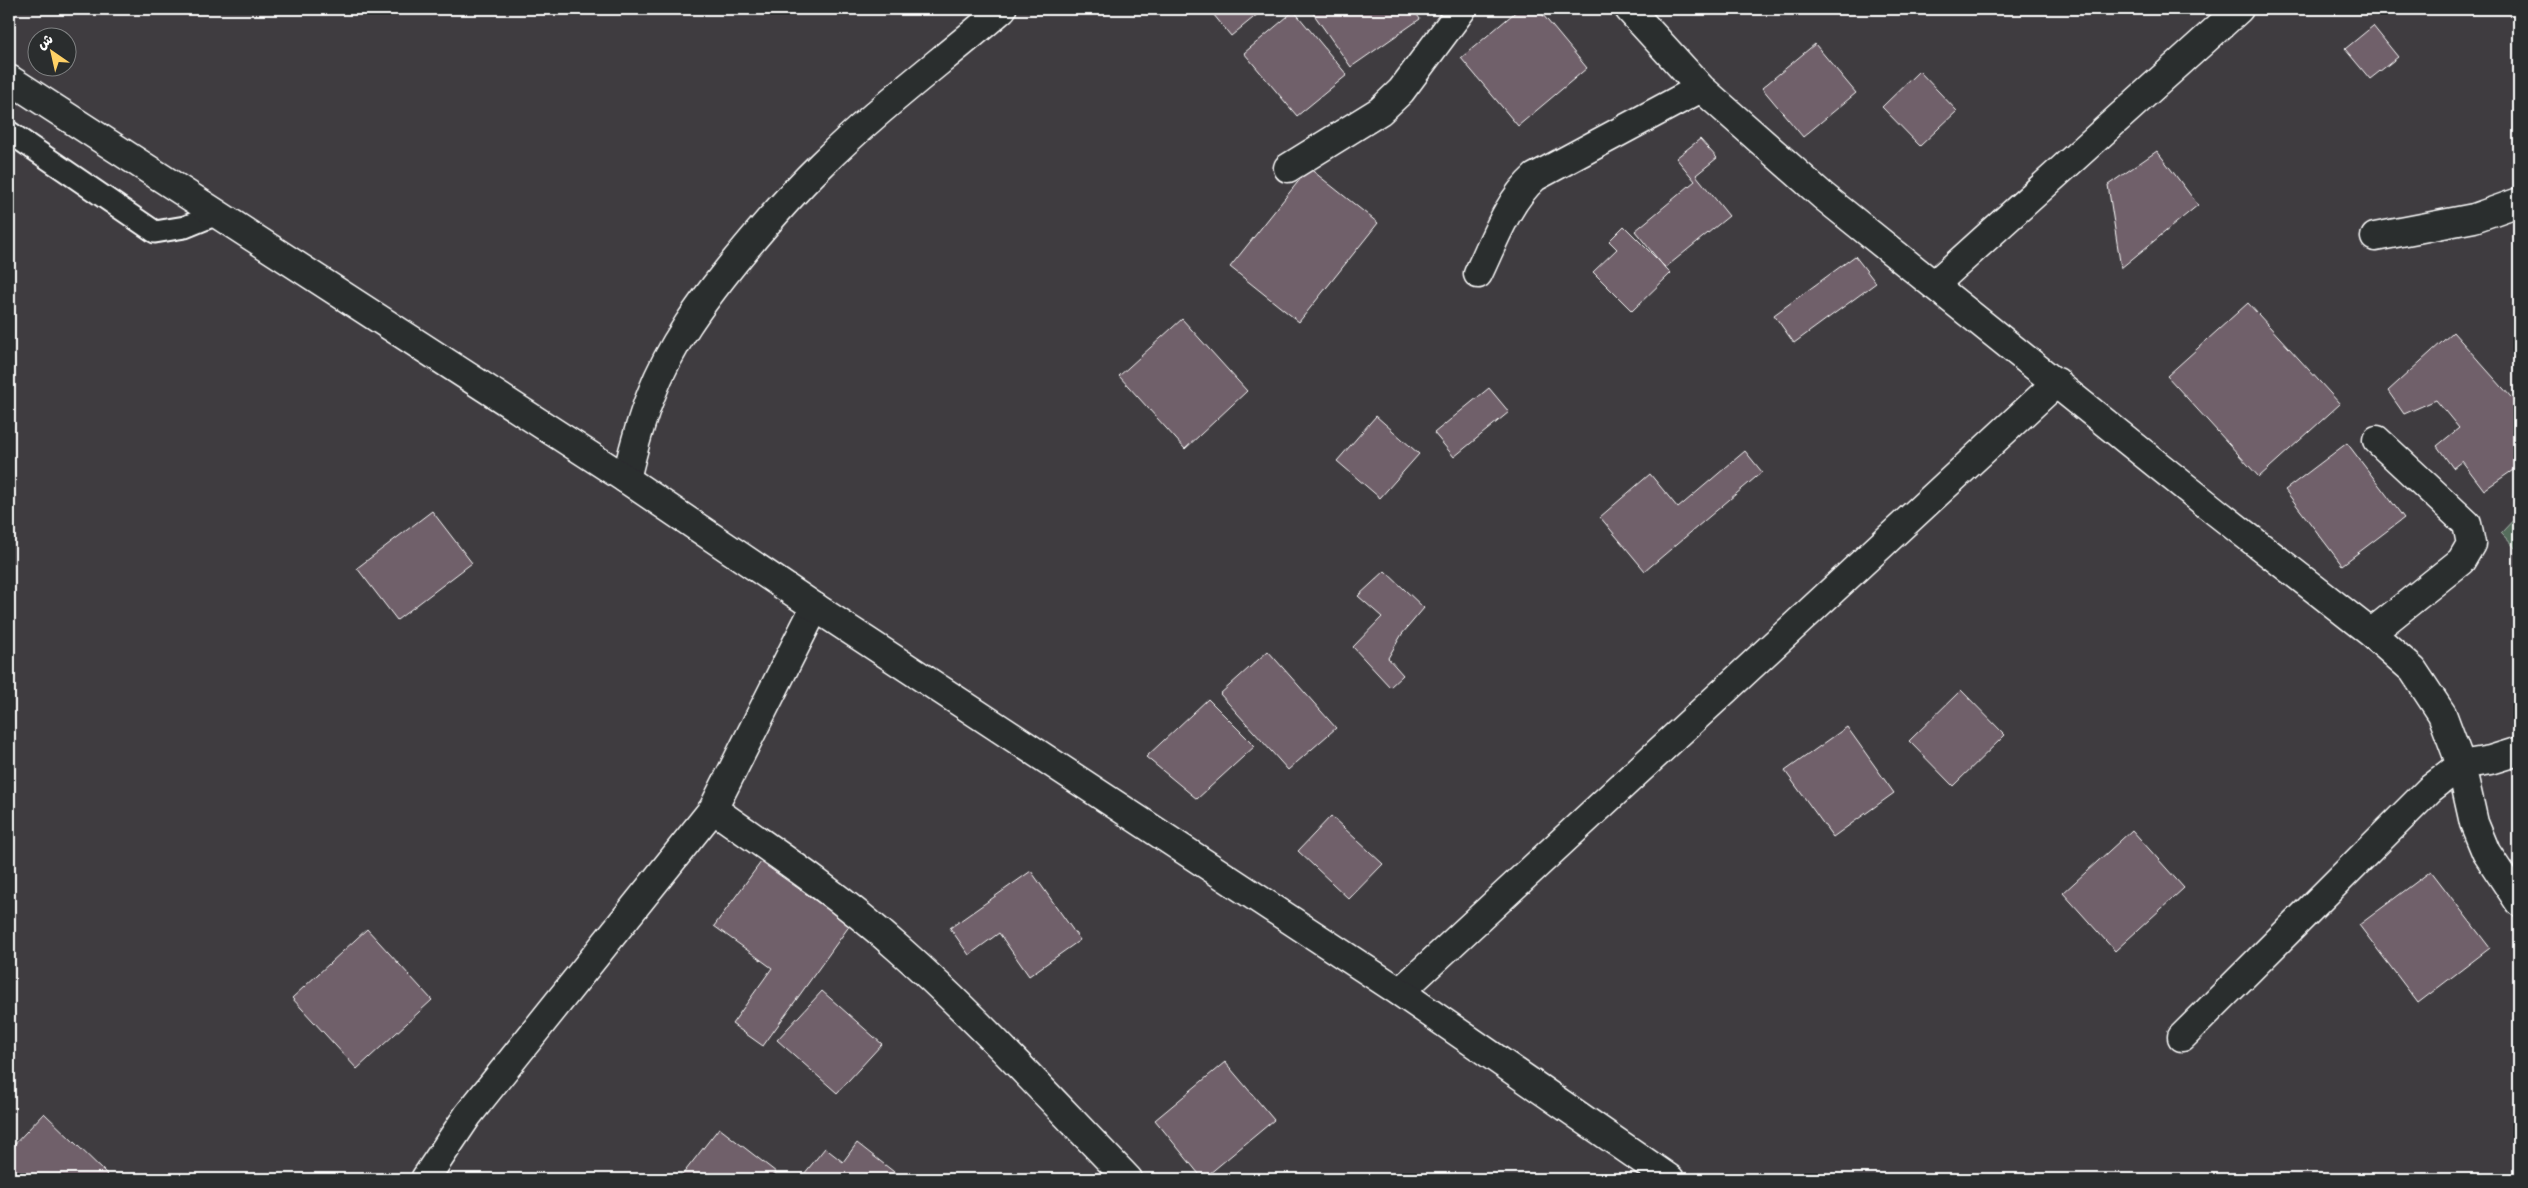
<svg xmlns="http://www.w3.org/2000/svg" width="2528" height="1188" font-family="'Architects Daughter','Playpen Sans Arabic',sans-serif">
<style>
.green{fill:#546d5c;stroke:#aab6ae}
.building{fill:#70606a;stroke:#fff}
.lines{fill:none;stroke-linecap:round;stroke-linejoin:round}
.service-casing{stroke:#fff;stroke-width:25}
.minor-casing{stroke:#fff;stroke-width:31}
.secondary-casing{stroke:#fff;stroke-width:31}
.service{stroke:#2a2d2e;stroke-width:21}
.minor{stroke:#2a2d2e;stroke-width:28}
.secondary{stroke:#2a2d2e;stroke-width:28}
</style>
<rect width="100%" height="100%" fill="#3f3c40"/>
<filter id="ink" filterUnits="userSpaceOnUse"><feTurbulence type="fractalNoise" baseFrequency=".02" numOctaves="2"/><feDisplacementMap in="SourceGraphic" scale="10" xChannelSelector="R" yChannelSelector="G"/><feConvolveMatrix kernelMatrix="1 2 1 2 8 2 1 2 1" color-interpolation-filters="sRGB"/></filter>
<g filter="url(#ink)">
<path class="green" d="M 2519,514 L 2519,552 L 2501,533 Z"/>
<path class="building" d="M 1209,9 L 1264,9 L 1231,36 Z
M 1310,9 L 1413,9 L 1420,19 L 1351,67 Z
M 1519,9 L 1538,9 L 1587,68 L 1518,126 L 1461,58 Z
M 1294,11 L 1347,75 L 1297,116 L 1244,53 Z
M 2373,26 L 2398,57 L 2370,79 L 2345,49 Z
M 1815,44 L 1856,93 L 1803,137 L 1762,88 Z
M 1919,71 L 1957,111 L 1920,146 L 1882,107 Z
M 1700,139 L 1717,158 L 1696,175 L 1729,216 L 1665,268 L 1635,231 L 1695,181 L 1676,158 Z
M 2157,151 L 2198,205 L 2121,268 L 2108,185 Z
M 1309,168 L 1378,223 L 1299,322 L 1230,267 Z
M 1624,226 L 1671,273 L 1632,311 L 1593,272 L 1617,249 L 1609,241 Z
M 1855,256 L 1876,283 L 1794,343 L 1774,315 Z
M 2248,303 L 2340,404 L 2259,477 L 2167,376 Z
M 1182,319 L 1247,391 L 1185,449 L 1119,376 Z
M 2453,332 L 2519,406 L 2519,466 L 2484,490 L 2462,461 L 2453,468 L 2437,446 L 2459,428 L 2436,400 L 2404,414 L 2388,391 Z
M 1489,388 L 1509,412 L 1454,457 L 1434,433 Z
M 1376,416 L 1419,454 L 1380,498 L 1337,461 Z
M 2347,443 L 2404,518 L 2342,565 L 2285,490 Z
M 1745,451 L 1762,472 L 1645,571 L 1600,517 L 1650,474 L 1678,508 Z
M 432,511 L 472,563 L 397,620 L 357,568 Z
M 1385,571 L 1424,608 L 1402,634 L 1388,658 L 1403,675 L 1390,687 L 1353,647 L 1382,617 L 1358,596 Z
M 1268,651 L 1336,728 L 1288,770 L 1220,694 Z
M 1961,690 L 2005,735 L 1953,786 L 1909,741 Z
M 1208,699 L 1255,746 L 1197,799 L 1146,757 Z
M 1847,727 L 1894,793 L 1833,837 L 1785,771 Z
M 1331,816 L 1383,864 L 1349,899 L 1298,851 Z
M 2132,830 L 2184,888 L 2115,951 L 2063,893 Z
M 761,862 L 850,925 L 763,1046 L 732,1024 L 772,968 L 714,926 Z
M 1031,871 L 1080,940 L 1029,976 L 999,933 L 969,955 L 950,928 Z
M 2431,871 L 2490,948 L 2418,1003 L 2359,925 Z
M 367,929 L 432,1000 L 357,1069 L 292,998 Z
M 822,991 L 882,1044 L 837,1093 L 777,1040 Z
M 1225,1062 L 1274,1120 L 1203,1179 L 1155,1120 Z
M 44,1113 L 107,1174 L 102,1179 L 20,1179 L 9,1168 L 9,1150 Z
M 719,1128 L 776,1172 L 771,1179 L 679,1179 Z
M 857,1143 L 903,1179 L 800,1179 L 825,1148 L 843,1162 Z"/>
<g class="lines">
<defs>
<path id="service" d="M 9,132 L 155,232 L 185,227 L 217,214"/>
<path id="minor" d="M 1629,9 L 1701,88 L 1823,196 L 2215,511 L 2371,633 L 2413,670 L 2442,714 L 2461,765 L 2474,823 L 2486,852 L 2519,902
M 1288,168 L 1380,111 L 1401,91 L 1462,9
M 2375,237 L 2474,218 L 2519,202
M 1478,274 C 1494,241 1507,202 1535,177 L 1701,88
M 1935,284 L 2239,9
M 626,479 C 633,450 640,422 651,395 C 670,345 702,302 735,261 C 762,228 790,195 821,165 C 877,109 942,61 1002,9
M 815,607 L 713,809 C 776,853 841,897 898,948 C 979,1020 1053,1102 1128,1179
M 2371,633 L 2461,561 L 2471,544 L 2467,524 L 2377,440
M 1400,992 L 2057,382
M 2182,1037 L 2430,789 L 2461,765 L 2490,760 L 2519,751
M 425,1179 L 468,1115 L 713,809"/>
<path id="secondary" d="M 9,79 L 626,479 L 815,607 L 1400,992 L 1670,1179"/>
</defs>
<use href="#service" class="service-casing"/>
<use href="#minor" class="minor-casing"/>
<use href="#secondary" class="secondary-casing"/>
<use href="#service" class="service"/>
<use href="#minor" class="minor"/>
<use href="#secondary" class="secondary"/>
</g>
</g>
<rect width="2528" height="1188" fill="none" stroke="#2a2d2e" stroke-width="30"/>
<rect x="15" y="15" width="2498" height="1158" fill="none" stroke="#fff" stroke-width="2" filter="url(#ink)"/>
<g transform="translate(52 52) rotate(326)"><circle r="24" fill="#2a2d2e" stroke="#7f8182"/>
<path d="M0-4L9 19L0 12L-9 19Z" fill="#ffd166"/>
<text y="-8" font-size="14" font-weight="bold" text-anchor="middle" fill="#ffffff">ش</text>
</g>
</svg>
